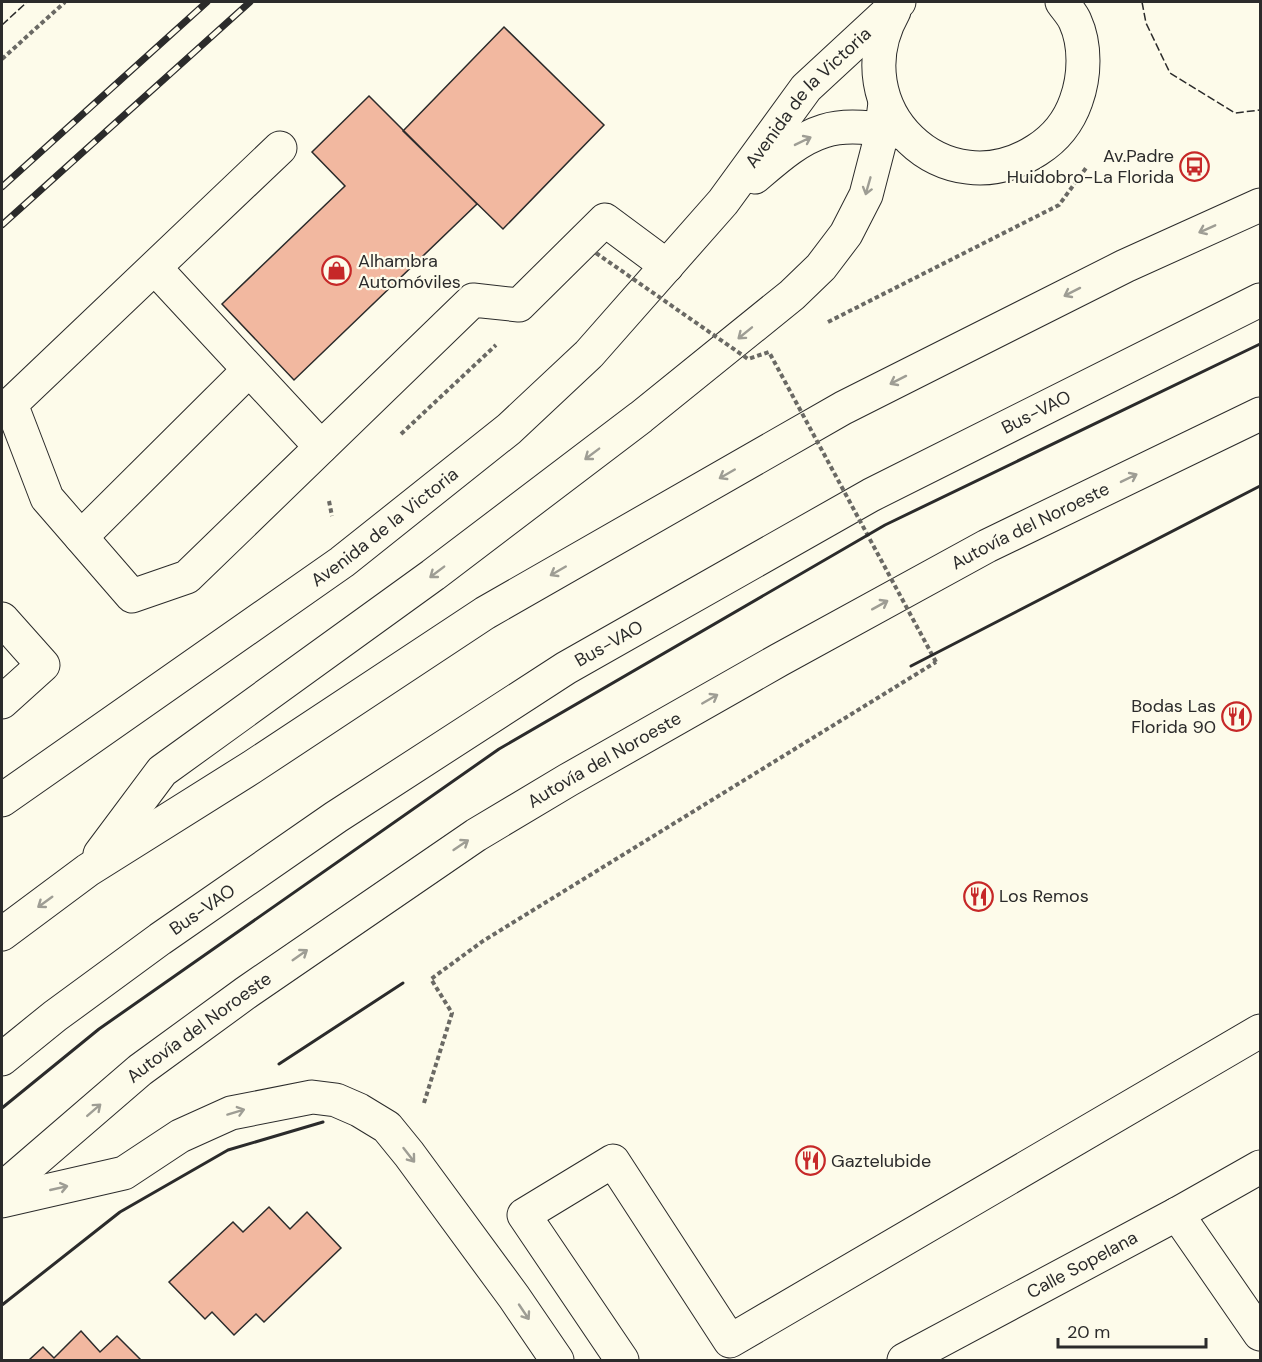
<svg xmlns="http://www.w3.org/2000/svg" width="1262" height="1362" font-family="'DM Sans',sans-serif">
<style>
.building{fill:#f2b8a0;stroke:#2b2b2b;stroke-width:1.5}
.lines{fill:none;stroke-linecap:round;stroke-linejoin:round}
.minor-casing{stroke:#2b2b2b;stroke-width:35}
.highway-casing{stroke:#2b2b2b;stroke-width:35}
.path{stroke:#6a6964;stroke-width:4;stroke-dasharray:4.5 3;stroke-linecap:butt}
.minor{stroke:#fdfbea;stroke-width:33}
.highway{stroke:#fdfbea;stroke-width:33}
.rail-casing{stroke:#2b2b2b;stroke-width:7}
.rail{stroke:#fdfbea;stroke-width:4.5;stroke-dasharray:14;stroke-linecap:butt}
.path-bridge{stroke:#6a6964;stroke-width:4;stroke-dasharray:4.5 3;stroke-linecap:butt}
.fence{stroke:#2b2b2b;stroke-width:1.5;stroke-dasharray:8 3;stroke-linecap:butt}
.wall{stroke:#2b2b2b;stroke-width:3}
.oneway{stroke:#9e9d94}
.labels{text-anchor:middle;dominant-baseline:central;stroke-width:4.5;stroke-linejoin:round;paint-order:stroke}
.street-label{font-size:18px;fill:#2b2b2b;stroke:#fdfbea}
.poi-label{font-size:18px;fill:#2b2b2b;stroke:#fdfbea;text-anchor:start}
</style>
<rect width="100%" height="100%" fill="#fdfbea"/>
<path class="building" d="M 504,27 L 604,125 L 503,229 L 403,131 Z
M 369,96 L 477,204 L 294,380 L 222,304 L 345,186 L 312,152 Z
M 269,1207 L 290,1229 L 307,1212 L 341,1248 L 264,1322 L 256,1314 L 234,1335 L 212,1312 L 205,1319 L 169,1282 L 233,1222 L 243,1232 Z
M 81,1331 L 100,1352 L 117,1336 L 141,1360 L 29,1360 L 43,1347 L 54,1358 Z"/>
<g class="lines">
<defs>
<g id="minor">
<path d="M 894,11 C 839,108 945,210 1037,150 C 1056,138 1069,121 1076,101 C 1085,76 1086,45 1075,21 C 1072,14 1066,8 1062,2"/>
<path d="M 280,148 L 11,404 L 47,498 L 132,596 L 187,577 L 473,300 L 519,305 L 605,220 L 667,266"/>
<path d="M 755,177 C 776,159 798,139 824,131 C 849,123 879,129 903,133"/>
<path d="M 155,268 L 321,447"/>
<path d="M 81,537 L 248,371"/>
<path d="M 2,619 L 43,665 L 2,702"/>
<path id="s1" d="M 2,800 L 342,562 L 509,429 L 589,354 L 723,202 L 806,88 L 899,2"/>
<path d="M 1177,1214 L 1260,1334"/>
<path d="M 622,1360 L 524,1215 L 613,1161 L 730,1341 L 1260,1031"/>
<path id="s2" d="M 904,1360 L 1177,1214 L 1260,1167"/>
</g>
<g id="highway">
<path d="M 100,854 L 162,771 L 433,575 L 641,417 L 792,295 L 821,267 L 846,234 L 866,195 L 880,141 L 885,103"/>
<path d="M 2,934 L 88,870 L 252,767 L 485,613 L 843,408 L 1125,266 L 1260,205"/>
<path id="s3" d="M 2,1059 L 55,1016 L 160,939 L 336,817 L 566,668 L 871,495 L 1260,300"/>
<path id="s4" d="M 2,1189 L 140,1070 L 247,992 L 476,835 L 568,780 L 779,660 L 987,546 L 1260,414"/>
<path d="M 2,1201 L 124,1173 L 180,1136 L 231,1113 L 312,1097 L 336,1100 L 359,1110 L 387,1127 L 409,1154 L 514,1297 L 557,1360"/>
</g>
</defs>
<use href="#minor" class="minor-casing"/>
<use href="#highway" class="highway-casing"/>
<path class="path" d="M 2,59 L 65,2
M 828,322 L 1059,205 L 1086,168
M 401,434 L 496,345
M 329,501 L 332,516
M 424,1103 L 452,1013 L 431,979 L 483,941 L 936,662"/>
<use href="#minor" class="minor"/>
<use href="#highway" class="highway"/>
<defs>
<path id="rail" d="M 2,187 L 207,2
M 2,225 L 250,2"/>
</defs>
<use href="#rail" class="rail-casing"/>
<use href="#rail" class="rail"/>
<path class="path-bridge" d="M 596,253 L 748,359 L 769,352 L 936,662"/>
<path class="fence" d="M 1142,2 L 1146,23 L 1170,73 L 1235,113 L 1260,110
M 2,25 L 27,2"/>
<path class="wall" d="M 911,666 L 1260,486
M 279,1064 L 403,983
M 2,1108 L 99,1029 L 499,749 L 885,525 L 1260,344
M 2,1305 L 120,1212 L 228,1150 L 323,1122"/>
</g>
<defs><path id="oneway-shaft" d="M-6 0H5M1.5-3L5.5 0L1.5 3" fill="none" stroke-width="1.6" stroke-linecap="round" stroke-linejoin="round" transform="scale(1.5)"/></defs>
<g class="oneway">
<use href="#oneway-shaft" transform="translate(803 141) rotate(-26)"/>
<use href="#oneway-shaft" transform="translate(868 186) rotate(106)"/>
<use href="#oneway-shaft" transform="translate(1207 229) rotate(156)"/>
<use href="#oneway-shaft" transform="translate(1072 292) rotate(153)"/>
<use href="#oneway-shaft" transform="translate(745 333) rotate(141)"/>
<use href="#oneway-shaft" transform="translate(898 380) rotate(153)"/>
<use href="#oneway-shaft" transform="translate(592 454) rotate(143)"/>
<use href="#oneway-shaft" transform="translate(727 474) rotate(150)"/>
<use href="#oneway-shaft" transform="translate(1129 478) rotate(-26)"/>
<use href="#oneway-shaft" transform="translate(558 571) rotate(150)"/>
<use href="#oneway-shaft" transform="translate(437 572) rotate(143)"/>
<use href="#oneway-shaft" transform="translate(880 605) rotate(-29)"/>
<use href="#oneway-shaft" transform="translate(710 699) rotate(-30)"/>
<use href="#oneway-shaft" transform="translate(461 845) rotate(-34)"/>
<use href="#oneway-shaft" transform="translate(45 902) rotate(144)"/>
<use href="#oneway-shaft" transform="translate(300 955) rotate(-35)"/>
<use href="#oneway-shaft" transform="translate(94 1110) rotate(-41)"/>
<use href="#oneway-shaft" transform="translate(236 1112) rotate(-17)"/>
<use href="#oneway-shaft" transform="translate(409 1155) rotate(52)"/>
<use href="#oneway-shaft" transform="translate(59 1188) rotate(-13)"/>
<use href="#oneway-shaft" transform="translate(524 1312) rotate(56)"/>
</g>
<defs>
<symbol id="bus-ring" viewBox="-11 -11 22 22"><circle r="9.5" fill="#fdfbea" stroke="#c62828" stroke-width="1.5"/><path d="M-5-6H5V4H4V6H2V4H-2V6H-4V4H-5ZM-3.5-4V0h7V-4ZM-3.5 1.2v1.5H-2V1.2ZM2 1.2v1.5H3.5V1.2Z" fill="#c62828"/></symbol>
<symbol id="shop-ring" viewBox="-11 -11 22 22"><circle r="9.5" fill="#fdfbea" stroke="#c62828" stroke-width="1.5"/><path d="M-5-2.5h2.3a2.7 3.5 0 0 1 5.4 0H5L5.5 6h-11ZM-1.5-2.5h3a1.5 2.3 0 0 0-3 0Z" fill="#c62828"/></symbol>
<symbol id="restaurant-ring" viewBox="-11 -11 22 22"><circle r="9.5" fill="#fdfbea" stroke="#c62828" stroke-width="1.5"/><path d="M-5-6h1v4h1v-4h1v4h1v-4h1v5L-1.5 .5V6h-2V.5L-5-1ZM5-6V6H3V1.5H1.5Q1.5-4 5-6Z" fill="#c62828"/></symbol>
</defs>
<g fill-rule="evenodd">
<use href="#bus-ring" x="1178" y="150" width="33" height="33"/>
<use href="#shop-ring" x="320" y="254" width="33" height="33"/>
<use href="#restaurant-ring" x="1220" y="700" width="33" height="33"/>
<use href="#restaurant-ring" x="962" y="880" width="33" height="33"/>
<use href="#restaurant-ring" x="794" y="1144" width="33" height="33"/>
</g>
<g class="labels">
<g class="street-label">
<text stroke="none"><textPath href="#s1" startOffset="1076">Avenida de la Victoria</textPath></text>
<text stroke="none"><textPath href="#s3" startOffset="1222">Bus-VAO</textPath></text>
<text stroke="none"><textPath href="#s1" startOffset="470">Avenida de la Victoria</textPath></text>
<text stroke="none"><textPath href="#s4" startOffset="1227">Autovía del Noroeste</textPath></text>
<text stroke="none"><textPath href="#s3" startOffset="736">Bus-VAO</textPath></text>
<text stroke="none"><textPath href="#s4" startOffset="741">Autovía del Noroeste</textPath></text>
<text stroke="none"><textPath href="#s3" startOffset="250">Bus-VAO</textPath></text>
<text stroke="none"><textPath href="#s4" startOffset="255">Autovía del Noroeste</textPath></text>
<text stroke="none"><textPath href="#s2" startOffset="202">Calle Sopelana</textPath></text>
</g>
<g class="poi-label">
<text x="1174" y="156" text-anchor="end">Av.Padre<tspan x="1174" dy="21">Huidobro-La Florida</tspan></text>
<text x="358" y="261">Alhambra<tspan x="358" dy="21">Automóviles</tspan></text>
<text x="1216" y="706" text-anchor="end">Bodas Las<tspan x="1216" dy="21">Florida 90</tspan></text>
<text x="999" y="896">Los Remos</text>
<text x="831" y="1161">Gaztelubide</text>
</g>
</g>
<rect width="1262" height="1362" fill="none" stroke="#2b2b2b" stroke-width="6"/>
<path d="M1058 1338v9h148v-9" fill="none" stroke="#2b2b2b" stroke-width="3"/>
<text x="1067" y="1338" font-size="18" fill="#2b2b2b" stroke="#fdfbea" stroke-width="4.5" paint-order="stroke">20 m</text>
</svg>
